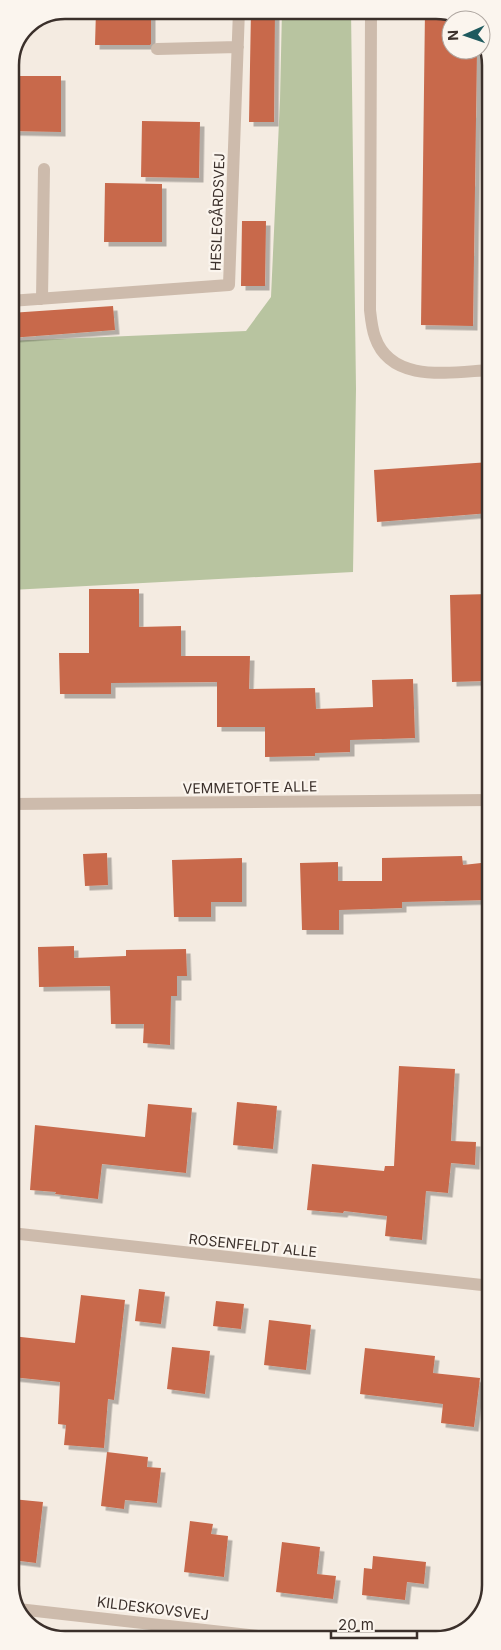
<svg xmlns="http://www.w3.org/2000/svg" width="501" height="1650" font-family="Inter,sans-serif">
<style>
.green{fill:#b8c4a0}
.building{fill:#c8694b;filter:url(#shadow)}
.lines{fill:none;stroke-linecap:round;stroke-linejoin:round}
.minor{stroke:#cdbbac;stroke-width:12}
.labels{text-anchor:middle;dominant-baseline:central;stroke-width:4.5;stroke-linejoin:round;paint-order:stroke}
.street-label{font-size:14px;fill:#3b302b;stroke:#fbf5ee}
.rim{fill:none;stroke:#3b302b;stroke-width:2.5}
</style>
<defs>
<filter id="shadow"><feDropShadow dx="4.5" dy="4.5" stdDeviation="0" flood-color="#0004"/></filter>
</defs>
<rect width="100%" height="100%" fill="#f4ebe1"/>
<path class="green" d="M 282,10 L 351,10 L 356,389 L 353,572 L 11,590 L 10,341 L 246,331 L 271,297 L 280,100 Z"/>
<path class="building" d="M 96,10 L 151,10 L 151,44 L 150,45 L 95,45 Z
M 251,10 L 275,10 L 274,122 L 249,122 Z
M 425,10 L 440,10 L 464,20 L 451,20 L 451,50 L 477,50 L 473,326 L 421,325 Z
M 10,76 L 61,76 L 61,132 L 10,131 Z
M 142,121 L 200,122 L 199,178 L 141,177 Z
M 105,183 L 162,184 L 162,242 L 104,242 Z
M 242,221 L 266,221 L 265,286 L 241,286 Z
M 113,306 L 115,330 L 10,338 L 10,313 Z
M 490,462 L 490,513 L 377,522 L 374,470 Z
M 89,589 L 139,589 L 139,627 L 181,626 L 181,656 L 250,656 L 249,689 L 315,688 L 316,709 L 373,707 L 372,680 L 413,679 L 415,738 L 350,740 L 350,752 L 315,753 L 315,756 L 265,757 L 265,727 L 217,727 L 217,682 L 111,683 L 111,694 L 60,694 L 59,653 L 89,653 Z
M 490,594 L 490,643 L 484,643 L 485,681 L 452,682 L 450,595 Z
M 107,853 L 108,885 L 85,886 L 83,854 Z
M 462,856 L 463,865 L 490,862 L 490,900 L 402,902 L 402,908 L 339,910 L 339,930 L 302,930 L 300,863 L 338,862 L 338,881 L 382,881 L 382,858 Z
M 242,858 L 242,902 L 211,902 L 211,917 L 174,917 L 172,860 Z
M 74,946 L 74,958 L 126,956 L 126,950 L 186,949 L 187,976 L 177,976 L 177,996 L 171,996 L 170,1045 L 143,1043 L 144,1024 L 111,1024 L 110,986 L 39,987 L 38,947 Z
M 399,1066 L 455,1069 L 451,1141 L 476,1142 L 475,1165 L 451,1163 L 448,1193 L 426,1191 L 422,1240 L 385,1236 L 387,1216 L 344,1211 L 343,1213 L 307,1210 L 312,1164 L 384,1171 L 385,1166 L 394,1166 Z
M 237,1102 L 277,1106 L 273,1149 L 233,1145 Z
M 148,1104 L 192,1108 L 186,1173 L 102,1164 L 98,1199 L 55,1194 L 56,1192 L 30,1190 L 35,1125 L 145,1137 Z
M 139,1289 L 165,1292 L 161,1324 L 135,1321 Z
M 81,1295 L 125,1300 L 114,1400 L 108,1399 L 104,1448 L 64,1445 L 66,1425 L 58,1424 L 60,1382 L 12,1377 L 12,1336 L 75,1343 Z
M 216,1301 L 244,1304 L 241,1329 L 213,1326 Z
M 269,1320 L 311,1325 L 306,1370 L 264,1365 Z
M 172,1347 L 210,1351 L 205,1394 L 167,1389 Z
M 365,1348 L 435,1356 L 433,1373 L 480,1378 L 474,1427 L 441,1423 L 443,1404 L 360,1394 Z
M 107,1452 L 148,1457 L 147,1467 L 161,1468 L 157,1503 L 125,1500 L 124,1509 L 101,1506 Z
M 12,1499 L 43,1502 L 36,1563 L 12,1560 Z
M 190,1521 L 213,1524 L 211,1534 L 228,1536 L 224,1577 L 184,1572 Z
M 282,1542 L 320,1547 L 317,1574 L 336,1576 L 333,1599 L 276,1592 Z
M 373,1556 L 426,1562 L 424,1584 L 407,1582 L 405,1600 L 362,1595 L 364,1568 L 372,1569 Z"/>
<g class="lines">
<path class="minor" d="M 371,10 L 370,310 C 371,319 372,329 375,337 C 391,384 451,372 490,370
M 157,49 L 238,47
M 42,299 L 44,169
M 10,301 L 229,285 L 239,10
M 11,804 L 490,800
M 11,1233 L 491,1286
M 18,1609 L 285,1639"/>
</g>
<g class="labels">
<g class="street-label">
<text transform="translate(217 212) rotate(-88)">HESLEGÅRDSVEJ</text>
<text transform="translate(250 787) rotate(-1)">VEMMETOFTE ALLE</text>
<text transform="translate(253 1245) rotate(6)">ROSENFELDT ALLE</text>
<text transform="translate(153 1608) rotate(7)">KILDESKOVSVEJ</text>
</g>
</g>
<path d="M0 0H501V1650H0ZM65 19H436A46 46 0 0 1 482 65V1585A46 46 0 0 1 436 1631H65A46 46 0 0 1 19 1585V65A46 46 0 0 1 65 19Z" fill="#fbf5ee" fill-rule="evenodd"/>
<path class="rim" d="M65 19H436A46 46 0 0 1 482 65V1585A46 46 0 0 1 436 1631H65A46 46 0 0 1 19 1585V65A46 46 0 0 1 65 19Z"/>
<g transform="translate(466 35) rotate(268)"><circle r="24" fill="#fbf5ee" stroke="#aea6a0"/>
<path d="M0-4L9 19L0 12L-9 19Z" fill="#1f5a5e"/>
<text y="-8" font-size="14" font-weight="bold" text-anchor="middle" fill="#3b302b">N</text>
</g>
<path d="M331 1630v8h86v-8" fill="none" stroke="#3b302b" stroke-width="2.5"/>
<text x="338" y="1630" font-size="15" fill="#3b302b" stroke="#fbf5ee" stroke-width="4" paint-order="stroke">20 m</text>
</svg>
